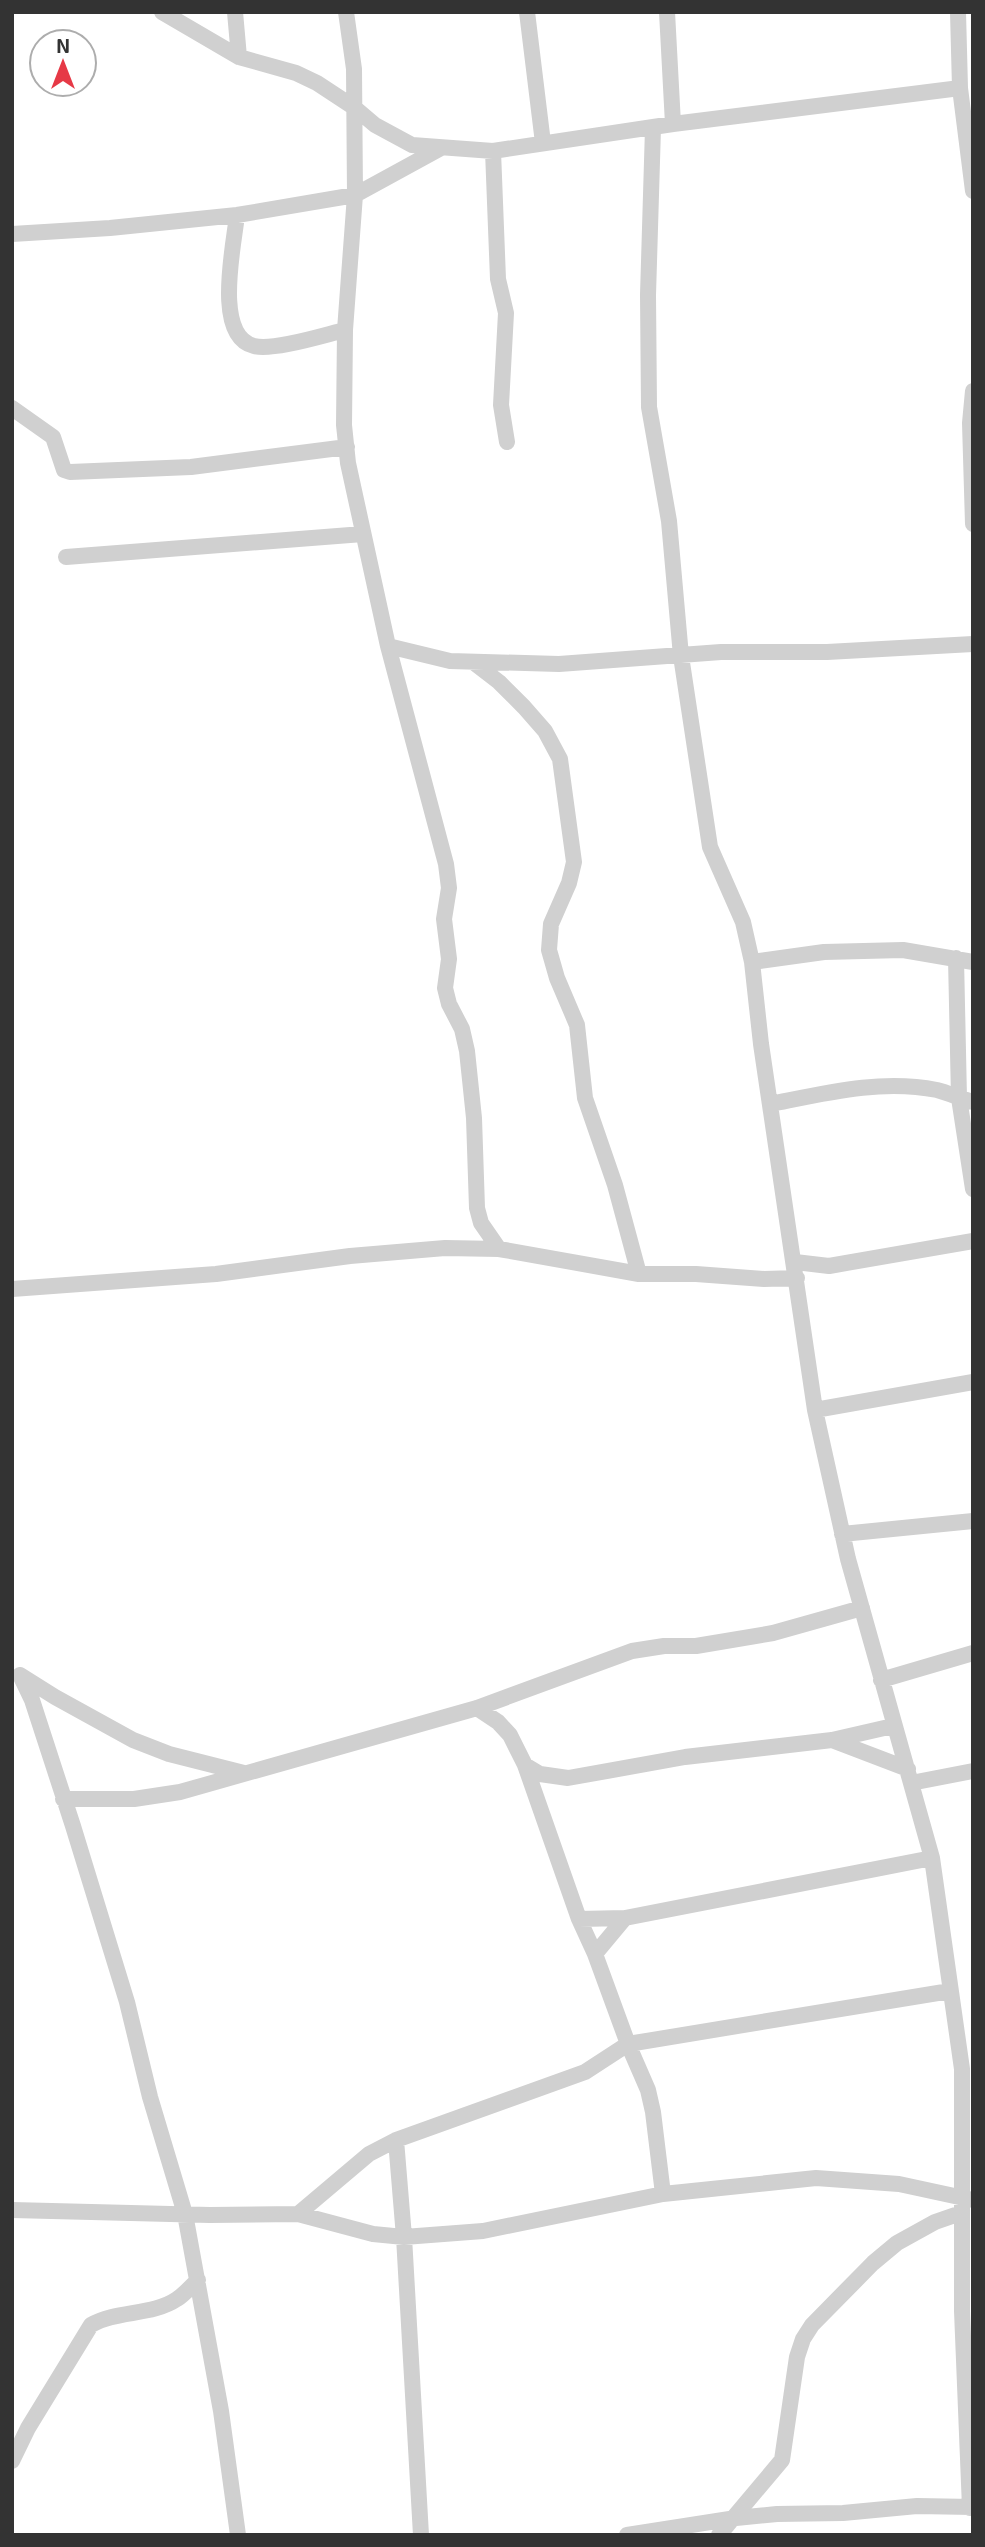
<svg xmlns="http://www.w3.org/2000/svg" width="985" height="2547" font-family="'Exo 2',sans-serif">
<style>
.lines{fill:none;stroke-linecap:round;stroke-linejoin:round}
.minor{stroke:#d0d0d0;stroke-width:16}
</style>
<rect width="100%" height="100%" fill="#fff"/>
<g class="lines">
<path class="minor" d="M 162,12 L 239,57 L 296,73 L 317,83 L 355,108 L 375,125 L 412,145 L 493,151 L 673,124 L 960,88
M 235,12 L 239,57
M 346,12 L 354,69 L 355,195 L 345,330 L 344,425 L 348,463 L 388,646 L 450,661 L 559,664 L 721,652 L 827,652 L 973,644
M 527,12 L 543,143
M 667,12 L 673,124
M 958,12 L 960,88 L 973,191
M 653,128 L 648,295 L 649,407 L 669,521 L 681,656 L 710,847 L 743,922 L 752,962 L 761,1044 L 815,1410 L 848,1559 L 932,1858 L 962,2069 L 962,2311 L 970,2508
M 493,151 L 498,279 L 506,313 L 501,405 L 507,442
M 237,215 C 234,245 213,336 254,346 C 273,351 324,335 345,330
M 12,234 L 110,228 L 237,215 L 355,195 L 441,148
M 973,391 L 970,423 L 973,524
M 12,408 L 53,437 L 64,470 L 70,472 L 191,467 L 347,447
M 66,557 L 363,534
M 388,646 L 446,864 L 449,888 L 444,919 L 449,959 L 445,988 L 449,1004 L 462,1029 L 467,1051 L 474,1118 L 477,1208 L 481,1223 L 499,1249
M 473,662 L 499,682 L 524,707 L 545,731 L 560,759 L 574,862 L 569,883 L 551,924 L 549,950 L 557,978 L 577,1025 L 585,1098 L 615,1185 L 639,1274
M 956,958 L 959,1098 L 973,1189
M 752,962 L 824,952 L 903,950 L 973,962
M 771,1104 C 826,1093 881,1079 937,1090 C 949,1093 961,1099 973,1102
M 795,1262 L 829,1266 L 973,1241
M 12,1289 L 216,1274 L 350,1256 L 445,1248 L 499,1249 L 639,1274 L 696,1274 L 764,1279 L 797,1278
M 815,1410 L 973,1382
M 842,1534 L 973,1521
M 20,1675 L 32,1700 L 73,1826 L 127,2002 L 150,2097 L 185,2214 L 221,2411 L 238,2535
M 20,1675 L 55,1697 L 133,1740 L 169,1754 L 244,1773
M 881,1680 L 973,1653
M 477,1708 L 498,1722 L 510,1735 L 525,1765 L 579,1919 L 595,1954 L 628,2044 L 648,2090 L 653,2112 L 663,2194
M 832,1740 L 908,1769
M 525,1765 L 540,1774 L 568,1778 L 685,1757 L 832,1740 L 893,1726
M 911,1783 L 973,1771
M 63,1799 L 134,1799 L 180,1792 L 477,1708 L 632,1651 L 664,1646 L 696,1646 L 773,1633 L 862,1608
M 579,1919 L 625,1918 L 932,1858
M 595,1954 L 625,1918
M 396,2140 L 404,2237 L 421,2535
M 12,2210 L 210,2215 L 298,2214 L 373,2234 L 404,2237 L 483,2231 L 663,2194 L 816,2178 L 899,2184 L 973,2200
M 298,2214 L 369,2154 L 396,2140 L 585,2072 L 628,2044 L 950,1991
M 12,2461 L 28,2428 L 91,2325 C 117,2310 152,2316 177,2299 C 185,2294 191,2286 198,2280
M 627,2535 L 736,2518 L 777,2514 L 843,2513 L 917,2506 L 973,2507
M 719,2535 L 782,2460 L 797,2357 L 803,2339 L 812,2325 L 873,2263 L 897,2243 L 935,2222 L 961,2213"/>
</g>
<rect width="985" height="2547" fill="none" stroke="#333333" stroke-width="28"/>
<g transform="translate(63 63)"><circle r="33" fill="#ffffff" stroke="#adadad" stroke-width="2"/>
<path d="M0-5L12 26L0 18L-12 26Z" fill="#e63946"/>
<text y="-10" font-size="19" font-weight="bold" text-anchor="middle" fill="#333333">N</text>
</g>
</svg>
